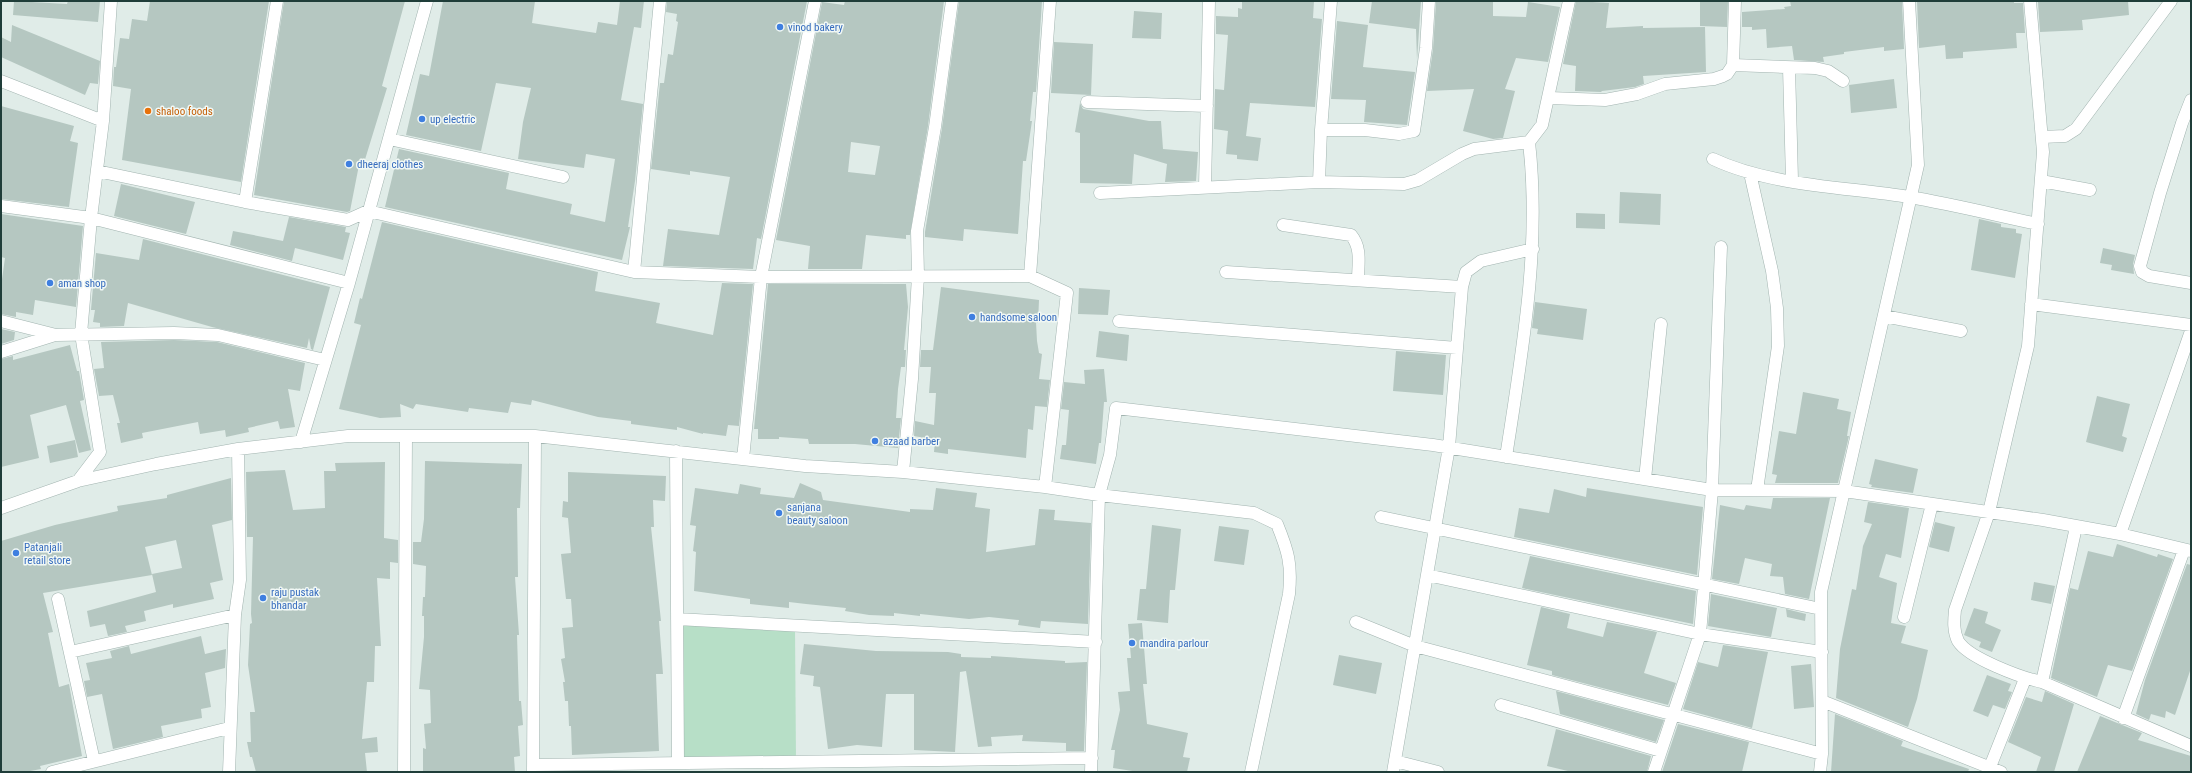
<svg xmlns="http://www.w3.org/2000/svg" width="2192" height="773" font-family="'Roboto Condensed',sans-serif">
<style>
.green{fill:#b7dfc7}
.building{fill:#b5c7c1;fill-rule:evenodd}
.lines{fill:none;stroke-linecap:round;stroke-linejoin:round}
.minor-casing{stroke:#a2b4b0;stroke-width:13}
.minor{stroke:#fff;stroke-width:12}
.shop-dot{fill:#3f7fe0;stroke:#f1f8f5;stroke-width:1.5}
.food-dot{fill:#e8710a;stroke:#f1f8f5;stroke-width:1.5}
.labels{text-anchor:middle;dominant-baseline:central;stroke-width:3;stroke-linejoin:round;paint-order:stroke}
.shop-label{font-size:11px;fill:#366cbe;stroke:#f1f8f5;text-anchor:start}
.food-label{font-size:11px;fill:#c56008;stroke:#f1f8f5;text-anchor:start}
</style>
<rect width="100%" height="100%" fill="#e0ece8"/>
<path class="green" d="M 677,619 L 795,626 L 796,761 L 678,763 Z"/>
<path class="building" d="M 14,1 L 67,4 L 68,1 L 100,1 L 98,22 L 13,15 Z
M 150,1 L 269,1 L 241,182 L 122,160 L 131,89 L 113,86 L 114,67 L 116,67 L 120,38 L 129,39 L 132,19 L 147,21 Z
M 284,1 L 405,1 L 382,86 L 387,88 L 363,166 L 359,165 L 350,211 L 347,212 L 254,195 Z
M 443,1 L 535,1 L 532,23 L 596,33 L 598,22 L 617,25 L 620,1 L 644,1 L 641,28 L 634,27 L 621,100 L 643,104 L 635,181 L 628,227 L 630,227 L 622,260 L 385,207 L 399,149 L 509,173 L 506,189 L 572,204 L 570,214 L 605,222 L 615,159 L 586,154 L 584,168 L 518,159 L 523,122 L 531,88 L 496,83 L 481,151 L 406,135 L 420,74 L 429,76 Z
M 667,1 L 807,1 L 761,239 L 757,238 L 753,269 L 663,266 L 668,229 L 719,235 L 730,177 L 690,171 L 690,175 L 651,169 L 660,83 L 664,83 L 668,54 L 673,55 L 678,22 L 676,21 L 677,14 L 666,12 Z
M 845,1 L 944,1 L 928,126 L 910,235 L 906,235 L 906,239 L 866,235 L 862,269 L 808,269 L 810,246 L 776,240 L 822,2 L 844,5 ZM 851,142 L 880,146 L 875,175 L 848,172 Z
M 959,1 L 1042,1 L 1036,92 L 1033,92 L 1030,121 L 1032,121 L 1026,161 L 1023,161 L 1018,234 L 964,229 L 963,241 L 925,237 L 925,232 L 942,128 Z
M 1242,1 L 1314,1 L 1313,18 L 1322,19 L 1315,107 L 1250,103 L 1246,136 L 1261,138 L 1258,161 L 1237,159 L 1237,155 L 1226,154 L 1228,131 L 1214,129 L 1215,89 L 1224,90 L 1228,35 L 1216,34 L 1216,16 L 1238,17 L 1238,8 L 1242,9 Z
M 1372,1 L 1421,1 L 1417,60 L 1416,29 L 1369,23 Z
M 1436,1 L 1493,1 L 1493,16 L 1526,17 L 1528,2 L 1560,7 L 1548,62 L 1516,58 L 1505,89 L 1515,91 L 1503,138 L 1493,139 L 1463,131 L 1474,89 L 1427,91 L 1433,49 Z
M 1576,1 L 1609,3 L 1606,28 L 1643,26 L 1643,28 L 1705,27 L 1706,72 L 1643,76 L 1644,84 L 1635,87 L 1602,91 L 1601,92 L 1575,91 L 1576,66 L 1563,64 Z
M 1700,1 L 1728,1 L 1727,27 L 1700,26 Z
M 1790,1 L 1902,1 L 1904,49 L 1884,51 L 1884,47 L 1844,52 L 1844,54 L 1823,57 L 1824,62 L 1794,60 L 1792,46 L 1767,48 L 1766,29 L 1752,30 L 1752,27 L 1742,27 L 1742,12 L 1785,9 L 1784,7 L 1791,6 Z
M 1917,1 L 2014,1 L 2014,3 L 2023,3 L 2025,33 L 2016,33 L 2017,48 L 1963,52 L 1963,58 L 1946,59 L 1945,45 L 1919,48 Z
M 2128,1 L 2129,15 L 2082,20 L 2083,30 L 2040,32 L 2038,2 Z
M 1134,11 L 1162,13 L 1161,39 L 1132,38 Z
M 1337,21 L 1368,25 L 1363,67 L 1415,72 L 1407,125 L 1364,122 L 1366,100 L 1331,99 Z
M 12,25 L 100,61 L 98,84 L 90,83 L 85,95 L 1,57 L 1,37 L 11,42 Z
M 1054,42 L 1093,44 L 1091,95 L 1051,93 Z
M 1894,79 L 1897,108 L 1851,113 L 1849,85 Z
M 1080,103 L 1083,109 L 1149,121 L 1161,121 L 1163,149 L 1198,152 L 1196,181 L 1165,182 L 1167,164 L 1134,154 L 1132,184 L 1080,183 L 1080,133 L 1075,132 Z
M 1,106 L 74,126 L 70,141 L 78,143 L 69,207 L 1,199 Z
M 121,184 L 195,202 L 186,234 L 114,216 Z
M 1620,192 L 1661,194 L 1660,225 L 1619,223 Z
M 1576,213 L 1605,214 L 1605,229 L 1576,228 Z
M 1,214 L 83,226 L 76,307 L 35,300 L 33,315 L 16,312 L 16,317 L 1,314 L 1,286 L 5,258 L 1,257 Z
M 289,217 L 346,227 L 345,232 L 350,233 L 343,260 L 295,248 L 292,261 L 230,245 L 233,231 L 283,241 Z
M 1979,219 L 2001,224 L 2001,227 L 2016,229 L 2016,233 L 2022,234 L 2015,278 L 1971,270 Z
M 382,222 L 598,272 L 595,291 L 660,303 L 656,323 L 713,335 L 722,283 L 753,284 L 739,426 L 728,425 L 726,436 L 703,433 L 703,434 L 677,427 L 677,430 L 631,424 L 631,421 L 598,417 L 532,400 L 531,405 L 511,402 L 508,413 L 469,408 L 468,412 L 416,404 L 413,409 L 400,404 L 401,417 L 380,418 L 339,409 L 361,325 L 354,323 L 360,298 L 362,299 Z
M 143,239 L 330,287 L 313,350 L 311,349 L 309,338 L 307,348 L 212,327 L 128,303 L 124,326 L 100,327 L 100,323 L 93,322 L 95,310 L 91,310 L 96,253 L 139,260 Z
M 2103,248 L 2135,255 L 2133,264 L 2134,274 L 2111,270 L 2112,265 L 2100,263 Z
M 768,284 L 906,284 L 908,307 L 904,350 L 906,350 L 905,367 L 901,367 L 898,389 L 896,418 L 901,418 L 898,448 L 855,444 L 809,444 L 808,439 L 779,437 L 779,439 L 758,439 L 758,429 L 754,429 Z
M 941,287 L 1039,300 L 1038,323 L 1036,322 L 1037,341 L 1039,353 L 1042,354 L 1039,379 L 1050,380 L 1047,407 L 1035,406 L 1033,430 L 1028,429 L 1026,458 L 948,449 L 948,454 L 934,452 L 935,440 L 914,436 L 915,421 L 934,425 L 936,393 L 929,393 L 931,367 L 920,367 L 921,350 L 933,350 Z
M 1079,288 L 1110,290 L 1108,315 L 1078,314 Z
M 1535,302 L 1587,309 L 1583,340 L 1537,334 L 1538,329 L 1532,328 Z
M 1,329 L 15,332 L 14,340 L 1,344 Z
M 1099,331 L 1129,335 L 1127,361 L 1096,357 Z
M 174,340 L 217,342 L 305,363 L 300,391 L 288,389 L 295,427 L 280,429 L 278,421 L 248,428 L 249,432 L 226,437 L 225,430 L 200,434 L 198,422 L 142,433 L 143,438 L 121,443 L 117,423 L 120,423 L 113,395 L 99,396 L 94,369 L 104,368 L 101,342 Z
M 70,345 L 77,371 L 79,371 L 84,400 L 80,401 L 91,450 L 79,453 L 66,405 L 30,415 L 39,458 L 1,467 L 1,359 L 13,356 L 13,360 Z
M 1396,351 L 1446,355 L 1443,395 L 1393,391 Z
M 1104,369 L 1107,402 L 1104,402 L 1101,443 L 1099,443 L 1096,464 L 1060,459 L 1062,445 L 1066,445 L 1069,410 L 1061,409 L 1064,382 L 1085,384 L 1084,370 Z
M 1803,392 L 1839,399 L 1837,409 L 1851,412 L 1847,436 L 1849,436 L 1838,483 L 1775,483 L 1777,475 L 1772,474 L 1779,431 L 1796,434 Z
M 2097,396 L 2130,404 L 2122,436 L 2127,438 L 2123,452 L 2086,442 Z
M 75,440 L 78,457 L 50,463 L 47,446 Z
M 1875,459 L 1918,469 L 1913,493 L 1871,487 L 1872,485 L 1869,484 Z
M 425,461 L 522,464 L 520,508 L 517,508 L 518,577 L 515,577 L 519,635 L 517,635 L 519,701 L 521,701 L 523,725 L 518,726 L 520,756 L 514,757 L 515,772 L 423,772 L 423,748 L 426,749 L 424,724 L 431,723 L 430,690 L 419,689 L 424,637 L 424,616 L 422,616 L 423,597 L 425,597 L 426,566 L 413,564 L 413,542 L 421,542 L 424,519 Z
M 385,462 L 384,538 L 398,540 L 398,563 L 390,562 L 390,579 L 377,578 L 381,646 L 375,646 L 374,682 L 367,682 L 362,739 L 377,737 L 378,752 L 365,753 L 367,772 L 256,772 L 252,757 L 250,757 L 247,742 L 251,742 L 250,712 L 255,712 L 248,665 L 250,624 L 252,623 L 251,614 L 253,537 L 247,537 L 246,472 L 285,470 L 293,510 L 325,508 L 324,471 L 336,471 L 335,463 Z
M 568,472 L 666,476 L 665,501 L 653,500 L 654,527 L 651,527 L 661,621 L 659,621 L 663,674 L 656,674 L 659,751 L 572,755 L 571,726 L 569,726 L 568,701 L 565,701 L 563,682 L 565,682 L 561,659 L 565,658 L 562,628 L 573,627 L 571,599 L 566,599 L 561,554 L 571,553 L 568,518 L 562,517 L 563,501 L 568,502 Z
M 231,478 L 232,520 L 212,525 L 223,580 L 210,583 L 214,599 L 173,608 L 173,604 L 144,611 L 146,621 L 125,626 L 127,632 L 108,636 L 105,624 L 90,627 L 87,611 L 156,592 L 152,574 L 182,568 L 176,540 L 145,547 L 152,575 L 43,593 L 53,632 L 48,633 L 59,687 L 69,684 L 82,756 L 40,766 L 41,769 L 25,772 L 1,772 L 1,541 L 55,525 L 118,511 L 117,506 L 167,498 L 167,495 Z
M 800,483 L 821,492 L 823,500 L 910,512 L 910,509 L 933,510 L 936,488 L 977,493 L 975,507 L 990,509 L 986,552 L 1035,545 L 1039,509 L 1055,510 L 1054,520 L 1091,523 L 1088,624 L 1041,621 L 1040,628 L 1018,625 L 1019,620 L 989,617 L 969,619 L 920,614 L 920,616 L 894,613 L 894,616 L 869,615 L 845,611 L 846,608 L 806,604 L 789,602 L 789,608 L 750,604 L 750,599 L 694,591 L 696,552 L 693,551 L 696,526 L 690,525 L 695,488 L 738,494 L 740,484 L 761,488 L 760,494 L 794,498 Z
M 1587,488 L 1703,507 L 1697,575 L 1514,537 L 1519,508 L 1549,513 L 1554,489 L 1586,497 Z
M 1773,498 L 1830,498 L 1809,599 L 1785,594 L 1783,577 L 1770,576 L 1772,564 L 1745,558 L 1739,584 L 1712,579 L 1720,505 L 1744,510 L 1746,505 L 1771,509 Z
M 1868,502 L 1909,508 L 1901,558 L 1886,554 L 1879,577 L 1897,583 L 1891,623 L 1906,626 L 1901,643 L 1928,650 L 1917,699 L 1908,727 L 1836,698 L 1840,649 L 1852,589 L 1856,590 L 1863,546 L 1872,524 L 1864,522 Z
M 1935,522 L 1955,527 L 1949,552 L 1929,547 Z
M 1152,525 L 1181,529 L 1175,590 L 1170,590 L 1168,623 L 1137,620 L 1140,589 L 1146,589 Z
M 1219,526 L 1249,530 L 1244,565 L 1214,561 Z
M 2117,544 L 2157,557 L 2158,554 L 2173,559 L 2132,671 L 2108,665 L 2097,697 L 2051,678 L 2070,588 L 2078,590 L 2088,551 L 2113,557 Z
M 1530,556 L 1696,591 L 1693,624 L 1522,588 Z
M 2187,564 L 2191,565 L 2191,668 L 2175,715 L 2166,711 L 2165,718 L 2151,714 L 2149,720 L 2136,714 L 2145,680 Z
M 2034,582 L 2055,586 L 2051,604 L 2031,600 Z
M 1711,594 L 1777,608 L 1771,637 L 1708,626 Z
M 1541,607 L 1570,614 L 1567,628 L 1603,637 L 1607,622 L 1657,632 L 1644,673 L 1676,683 L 1668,705 L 1552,675 L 1552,671 L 1527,665 Z
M 1974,608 L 1988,612 L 1985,623 L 2001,630 L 1992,652 L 1979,647 L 1981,642 L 1964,635 Z
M 1786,609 L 1806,614 L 1805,621 L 1787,617 Z
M 1142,623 L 1147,684 L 1143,684 L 1147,724 L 1188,733 L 1183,757 L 1190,758 L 1187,772 L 1139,772 L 1113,768 L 1115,750 L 1111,750 L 1120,710 L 1118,692 L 1130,691 L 1127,658 L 1131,658 L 1128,624 Z
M 201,636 L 205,654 L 226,649 L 225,668 L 205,673 L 211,707 L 201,709 L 202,718 L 161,726 L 163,737 L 113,749 L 102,694 L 87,697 L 84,681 L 90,680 L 86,663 L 112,658 L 110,651 L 129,646 L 131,654 Z
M 804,644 L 876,651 L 948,652 L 961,654 L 961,657 L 991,658 L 991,656 L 1065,661 L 1065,663 L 1087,662 L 1084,751 L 1066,751 L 1066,743 L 1022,741 L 1023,735 L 991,737 L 992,746 L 978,747 L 966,671 L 960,672 L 955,752 L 914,750 L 914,694 L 886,694 L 882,747 L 857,745 L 828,749 L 820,687 L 813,686 L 814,676 L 800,674 Z
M 1723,645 L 1768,652 L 1752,728 L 1683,709 L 1698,662 L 1718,667 Z
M 1339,655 L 1382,663 L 1376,694 L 1333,685 Z
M 1811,664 L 1814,707 L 1794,709 L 1791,666 Z
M 1987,675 L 2011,684 L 2008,691 L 2012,692 L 2005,709 L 1993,705 L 1988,717 L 1973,711 Z
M 1556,691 L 1664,720 L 1656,742 L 1560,714 Z
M 2045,691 L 2074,704 L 2054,772 L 2036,772 L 2041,757 L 2008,742 L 2026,697 L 2042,702 Z
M 1835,714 L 1903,741 L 1901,746 L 1969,769 L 1968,772 L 1831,772 Z
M 2100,716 L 2142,733 L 2138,740 L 2191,756 L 2191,772 L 2077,772 Z
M 1678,724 L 1749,742 L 1742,772 L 1662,772 Z
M 1556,729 L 1651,756 L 1647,772 L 1572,772 L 1547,766 Z"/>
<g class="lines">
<defs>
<path id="minor" d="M 1331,1 L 1321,130 L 1365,130 L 1399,134 L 1414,131 L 1426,48 L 1429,1
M 2030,1 L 2043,152 L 2028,346 L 1989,512 L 1955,610 C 1954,620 1953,631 1958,641 C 1968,658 2022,678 2042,682 L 2191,746
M 1733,65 L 1815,68 L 1828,71 L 1843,81
M 1789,68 L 1792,180
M 1,81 L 103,121
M 1549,98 L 1605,100 L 1637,94 L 1665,84 L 1714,79 L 1723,76 L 1727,74 L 1733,65 L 1735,1
M 2191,100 L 2182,123 L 2160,193 L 2140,266 L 2142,272 L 2149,276 L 2191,283
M 1087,102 L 1207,106
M 1321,130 L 1319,182 L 1404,184 L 1418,180 L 1462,154 L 1474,149 L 1529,142 L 1542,125 L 1569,1
M 2042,137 L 2065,136 L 2076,129 L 2171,1
M 389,139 L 563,177
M 1713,159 C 1770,186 1847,187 1909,197 C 1952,204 1995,215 2038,224
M 97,171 L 245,202 L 348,220 L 368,211 L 634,272 L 761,277 L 1030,276 L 1067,293 L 1045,487
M 1750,173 L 1772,271 L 1777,308 L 1778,346 L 1757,490
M 2041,181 L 2090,190
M 1205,187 L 1209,1
M 1100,193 L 1319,182
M 245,202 L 277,1
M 1,206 L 91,218 L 349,283
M 1283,225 L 1351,235 C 1362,248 1358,264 1358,280
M 634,272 L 660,1
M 1226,272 L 1462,287 L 1449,447 L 1393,772
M 1030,276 L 1050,1
M 1462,287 L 1466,272 L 1481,261 L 1533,249
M 2031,304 L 2191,325
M 1884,316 L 1961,331
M 1,321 L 56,335 L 174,333 L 218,335 L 325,360
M 1119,321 L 1457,348
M 1,352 L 55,335
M 301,442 L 349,283 L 427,1
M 676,451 L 678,763
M 1506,457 C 1522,352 1541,248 1529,142
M 743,459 L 761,277 L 815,1
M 903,472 L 912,379 L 918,276 L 917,231 L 935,127 L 952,1
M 1645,479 L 1661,324
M 78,481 L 100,452 L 81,334 L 91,218 L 103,121 L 111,1
M 1,508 L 78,481 L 156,464 L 238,449 L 348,436 L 535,436 L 805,466 L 903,472 L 1045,487 L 1099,495 L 1254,513 L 1277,524 C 1288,551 1292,564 1289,594 L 1251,772
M 1381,517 L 1821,609
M 2120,534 L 2191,331
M 1427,575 L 1700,634 L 1822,652
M 58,599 L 94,761
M 1904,617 L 1932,504
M 677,619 L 1096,642
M 1356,622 L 1415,646 L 1822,754
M 70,652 L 235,615
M 2042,682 L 2076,527
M 1822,701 L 2001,772
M 1501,705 L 1661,751
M 2123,718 L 2184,550
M 1395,761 L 1438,772
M 533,765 L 1092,758
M 52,772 L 229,728
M 229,772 L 235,615 L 240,580 L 238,449
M 404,772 L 406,436
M 533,772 L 535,436
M 1091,772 L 1099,495 L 1110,455 L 1116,408 L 1433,445 L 1712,490 L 1844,491 L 2043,520 L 2120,534 L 2191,551
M 1654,772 L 1700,634 L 1712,490 L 1721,247
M 1820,772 L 1822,754 L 1821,592 L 1918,165 L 1909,1
M 1988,772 L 2025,679"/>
</defs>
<use href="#minor" class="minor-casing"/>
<use href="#minor" class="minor"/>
</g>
<g class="shop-dot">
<circle cx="780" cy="27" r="4"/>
<circle cx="422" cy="119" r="4"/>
<circle cx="349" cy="164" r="4"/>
<circle cx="50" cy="283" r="4"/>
<circle cx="972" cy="317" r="4"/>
<circle cx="875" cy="441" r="4"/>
<circle cx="779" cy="513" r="4"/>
<circle cx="16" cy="553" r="4"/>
<circle cx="263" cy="598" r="4"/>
<circle cx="1132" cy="643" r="4"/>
</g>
<circle class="food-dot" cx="148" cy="111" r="4"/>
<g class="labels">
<g class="shop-label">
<text x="788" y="27">vinod bakery</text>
<text x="430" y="119">up electric</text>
<text x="357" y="164">dheeraj clothes</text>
<text x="58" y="283">aman shop</text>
<text x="980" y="317">handsome saloon</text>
<text x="883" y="441">azaad barber</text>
<text x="787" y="507">sanjana<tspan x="787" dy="13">beauty saloon</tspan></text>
<text x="24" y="547">Patanjali<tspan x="24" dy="13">retail store</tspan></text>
<text x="271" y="592">raju pustak<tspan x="271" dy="13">bhandar</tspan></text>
<text x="1140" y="643">mandira parlour</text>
</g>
<g class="food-label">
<text x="156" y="111">shaloo foods</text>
</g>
</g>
<rect width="2192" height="773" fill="none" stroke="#1f3d39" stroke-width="4"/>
</svg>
